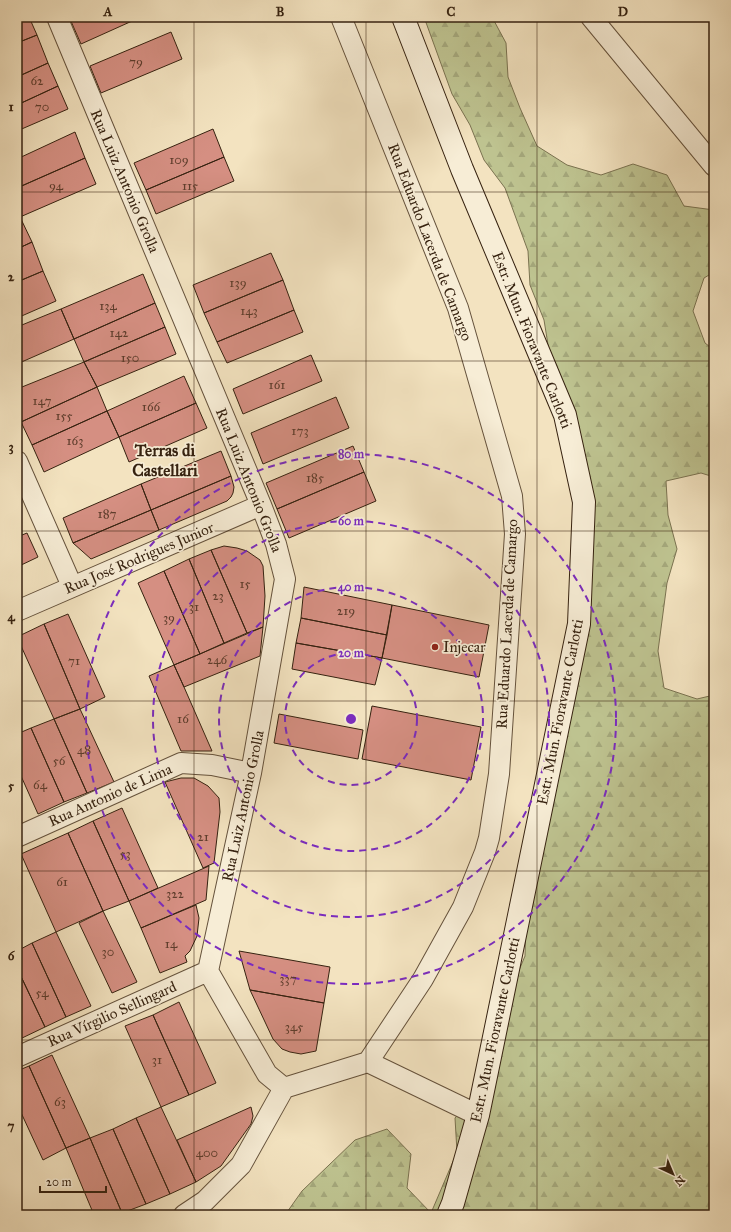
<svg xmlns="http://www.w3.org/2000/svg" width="731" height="1232" font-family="'IM FELL Great Primer',serif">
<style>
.forest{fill:url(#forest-firs);stroke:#7a7250}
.building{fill:#d58f82;stroke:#362210}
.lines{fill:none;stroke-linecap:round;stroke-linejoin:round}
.street-casing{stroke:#65523c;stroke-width:22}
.secondary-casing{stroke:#362210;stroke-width:24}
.street{stroke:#f7edd6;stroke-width:20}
.secondary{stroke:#f7edd6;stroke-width:22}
.grid{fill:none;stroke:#362210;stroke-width:1;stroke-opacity:0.55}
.ring{fill:none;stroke:#7b2cbf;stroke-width:2;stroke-dasharray:7 5}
.poi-dot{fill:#8f2418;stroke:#f7edd6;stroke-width:1.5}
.labels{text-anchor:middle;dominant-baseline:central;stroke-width:3.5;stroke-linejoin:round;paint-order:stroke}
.number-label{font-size:13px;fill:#5e3d2c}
.street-label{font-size:15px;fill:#362210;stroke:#f7edd6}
.poi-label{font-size:15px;fill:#362210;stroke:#f7edd6;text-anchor:start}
.quarter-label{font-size:17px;font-weight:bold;fill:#362210;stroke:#f7edd6}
.centre{fill:#7b2cbf;stroke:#f7edd6;stroke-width:2}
.ring-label{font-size:12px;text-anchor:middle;font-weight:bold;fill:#7b2cbf;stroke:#f7edd6;stroke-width:3.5;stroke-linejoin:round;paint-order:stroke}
.neatline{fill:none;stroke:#362210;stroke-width:1.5}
.grid-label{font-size:13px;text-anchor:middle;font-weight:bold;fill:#362210}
</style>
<defs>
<pattern id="forest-firs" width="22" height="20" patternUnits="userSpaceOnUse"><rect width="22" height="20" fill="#bec390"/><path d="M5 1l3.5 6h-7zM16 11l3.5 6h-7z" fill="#a4a77b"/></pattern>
</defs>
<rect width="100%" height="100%" fill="#f3e3c0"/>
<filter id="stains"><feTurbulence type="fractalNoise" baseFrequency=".005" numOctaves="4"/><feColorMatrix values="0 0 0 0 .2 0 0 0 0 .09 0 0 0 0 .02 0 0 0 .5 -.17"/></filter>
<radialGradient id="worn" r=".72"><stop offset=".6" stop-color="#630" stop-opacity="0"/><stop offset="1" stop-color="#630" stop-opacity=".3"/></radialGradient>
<path class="forest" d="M 424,17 L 492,17 L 506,43 L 508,77 L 520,108 L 537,146 L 567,165 L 601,175 L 633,164 L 667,175 L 684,206 L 714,210 L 714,272 L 704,278 L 693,311 L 705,343 L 714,350 L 714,477 L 701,473 L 666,481 L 668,515 L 677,549 L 667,583 L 658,651 L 664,688 L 697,699 L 714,695 L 714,1215 L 285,1215 L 302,1191 L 355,1140 L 387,1129 L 411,1154 L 407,1188 L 431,1213 L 457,1152 L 455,1118 L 478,1091 L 512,987 L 525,956 L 526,920 L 562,676 L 584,534 L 550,357 L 544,320 L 530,285 L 528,251 L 505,188 L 484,160 L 470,125 L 452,94 Z"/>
<path class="building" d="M 17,17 L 29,17 L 37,35 L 17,43 Z
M 74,17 L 141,17 L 81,44 L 70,19 Z
M 171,32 L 182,59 L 101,93 L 90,66 Z
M 37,35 L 48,63 L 17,77 L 17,43 Z
M 48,63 L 58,86 L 17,105 L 17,77 Z
M 58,86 L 68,109 L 17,131 L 17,105 Z
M 213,129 L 224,157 L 146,190 L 134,163 Z
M 75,132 L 85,158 L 17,188 L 17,159 Z
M 224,157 L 234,181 L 156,214 L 146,190 Z
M 85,158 L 96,184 L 20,217 L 17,210 L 17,188 Z
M 20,217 L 32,242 L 17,249 L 17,219 Z
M 32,242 L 43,271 L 17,282 L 17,249 Z
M 271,253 L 283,280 L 204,313 L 193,285 Z
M 43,271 L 56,301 L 17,318 L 17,282 Z
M 143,274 L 155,303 L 74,339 L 61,309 Z
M 283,280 L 294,310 L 217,342 L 204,313 Z
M 155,303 L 165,327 L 84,362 L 74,339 Z
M 61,309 L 74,339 L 17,364 L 17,327 Z
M 294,310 L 303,332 L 227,363 L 217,342 Z
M 165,327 L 176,354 L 97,387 L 84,362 Z
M 311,355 L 322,381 L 243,414 L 233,389 Z
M 84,362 L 97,387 L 21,422 L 17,413 L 17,389 Z
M 184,376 L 196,403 L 119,437 L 107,411 Z
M 97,387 L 107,411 L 32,445 L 21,422 Z
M 336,397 L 349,428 L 263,464 L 251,433 Z
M 196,403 L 207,428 L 129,462 L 119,437 Z
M 107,411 L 119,437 L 44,472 L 32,445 Z
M 353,446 L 364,472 L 277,509 L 266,483 Z
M 221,451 L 231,476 L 151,510 L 141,484 Z
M 364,472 L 376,501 L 289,538 L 277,509 Z
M 231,476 L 234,487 L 233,493 L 231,497 L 227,501 L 159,530 L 151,510 Z
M 141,484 L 151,510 L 73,543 L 63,518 Z
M 151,510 L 159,530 L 91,559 L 73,543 Z
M 27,533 L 38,557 L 17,567 L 17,537 Z
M 224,546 L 237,548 L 247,551 L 260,560 L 263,566 L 265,596 L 263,627 L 247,633 L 211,550 Z
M 211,550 L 247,633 L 224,643 L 189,559 Z
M 189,559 L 224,643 L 200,654 L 164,571 Z
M 164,571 L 200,654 L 174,665 L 138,583 Z
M 304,587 L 392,605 L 387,635 L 301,618 Z
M 392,605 L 489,625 L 479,677 L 382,658 Z
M 68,614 L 105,697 L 80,709 L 44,624 Z
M 301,618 L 387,635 L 382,658 L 296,643 Z
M 44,624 L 80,709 L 54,719 L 17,637 Z
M 263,627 L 260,656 L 184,687 L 174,665 Z
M 296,643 L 382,658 L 375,685 L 292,669 Z
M 174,665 L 184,687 L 212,751 L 181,751 L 149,676 Z
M 372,706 L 481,727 L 471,780 L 362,759 Z
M 80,709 L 114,782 L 87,793 L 54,719 Z
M 279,714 L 363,730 L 358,759 L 274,743 Z
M 54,719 L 87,793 L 64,802 L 31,728 Z
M 31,728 L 64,802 L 38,814 L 17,767 L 17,734 Z
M 181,778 L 194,778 L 208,786 L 219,798 L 220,812 L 214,863 L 203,868 L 165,782 Z
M 122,808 L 158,888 L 129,901 L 93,821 Z
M 93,821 L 129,901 L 103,911 L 68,833 Z
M 68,833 L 103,911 L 56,932 L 21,854 Z
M 209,866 L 206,900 L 141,928 L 129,901 Z
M 196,905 L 199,918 L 197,936 L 190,951 L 185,956 L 187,962 L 160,973 L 141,928 Z
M 103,911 L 137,982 L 112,993 L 79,923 Z
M 56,932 L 91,1006 L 66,1017 L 32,943 Z
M 32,943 L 66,1017 L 45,1027 L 17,968 L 17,951 Z
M 239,951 L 330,967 L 324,1003 L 250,990 Z
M 17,968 L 45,1027 L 20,1039 L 17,1033 Z
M 250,990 L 324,1003 L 316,1051 L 301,1054 L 290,1052 L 282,1049 L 273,1039 Z
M 179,1002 L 216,1083 L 189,1095 L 153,1015 Z
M 153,1015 L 189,1095 L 161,1107 L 125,1026 Z
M 52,1055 L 90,1138 L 66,1148 L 29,1066 Z
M 29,1066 L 66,1148 L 43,1160 L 17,1104 L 17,1071 Z
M 161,1107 L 196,1182 L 170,1194 L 136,1118 Z
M 251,1107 L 253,1116 L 251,1124 L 221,1166 L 196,1182 L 177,1140 Z
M 136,1118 L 170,1194 L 146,1204 L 113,1129 Z
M 113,1129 L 146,1204 L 122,1213 L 90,1138 Z
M 90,1138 L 122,1213 L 118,1215 L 94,1215 L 66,1148 Z"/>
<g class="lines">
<defs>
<path id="street" d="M 57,17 L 261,505 L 276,544 L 285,579 L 251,773 L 208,971 L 267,1074 L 284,1088
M 341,17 L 458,308 L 512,496 L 515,534 L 499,774 L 489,838 L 485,852 L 463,907 L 423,979 L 368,1062
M 591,17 L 714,166
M 17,461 L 72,586
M 17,611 L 261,505
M 17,837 L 181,763 L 212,765 L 251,773
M 17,1057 L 208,971
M 184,1215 L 205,1201 L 241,1165 L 284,1088 L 368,1062 L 478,1115"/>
<path id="secondary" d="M 403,17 L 462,169 L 565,415 L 584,502 L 579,624 L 478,1115 L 453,1203 L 448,1215"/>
</defs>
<use href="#street" class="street-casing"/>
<use href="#secondary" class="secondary-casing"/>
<use href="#street" class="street"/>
<use href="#secondary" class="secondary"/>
</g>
<path class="grid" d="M 194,17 L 194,1215M 366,17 L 366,1215M 537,17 L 537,1215M 17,192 L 714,192M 17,361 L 714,361M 17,531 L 714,531M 17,701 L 714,701M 17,871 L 714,871M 17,1040 L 714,1040"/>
<g class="ring">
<circle cx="351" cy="719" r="66"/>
<circle cx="351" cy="719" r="132"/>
<circle cx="351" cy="719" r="198"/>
<circle cx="351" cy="719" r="265"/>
</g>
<circle class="poi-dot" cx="435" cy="647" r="4"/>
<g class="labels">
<g class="number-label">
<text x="136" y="62">79</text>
<text x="37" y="81">62</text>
<text x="42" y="107">70</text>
<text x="179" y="160">109</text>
<text x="56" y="186">94</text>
<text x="190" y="186">115</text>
<text x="238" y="283">139</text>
<text x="108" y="306">134</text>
<text x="249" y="311">143</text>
<text x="119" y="333">142</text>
<text x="130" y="358">150</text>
<text x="277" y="385">161</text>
<text x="42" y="401">147</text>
<text x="151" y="407">166</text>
<text x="64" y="416">155</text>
<text x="300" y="431">173</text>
<text x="75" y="441">163</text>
<text x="315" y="478">185</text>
<text x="107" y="514">187</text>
<text x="245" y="584">15</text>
<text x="218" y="596">23</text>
<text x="194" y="607">31</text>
<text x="346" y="611">219</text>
<text x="169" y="618">39</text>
<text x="217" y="660">246</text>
<text x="74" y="661">71</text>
<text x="183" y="719">16</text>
<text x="84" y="750">48</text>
<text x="59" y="761">56</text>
<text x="40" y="785">64</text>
<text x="203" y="837">21</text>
<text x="125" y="854">53</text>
<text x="62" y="882">61</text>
<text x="175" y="894">322</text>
<text x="171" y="944">14</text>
<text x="108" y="952">30</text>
<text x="288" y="979">337</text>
<text x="42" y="993">54</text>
<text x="294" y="1027">345</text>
<text x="157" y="1060">31</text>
<text x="60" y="1102">63</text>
<text x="207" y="1153">400</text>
</g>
<g class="street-label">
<text transform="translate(125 181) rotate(67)">Rua Luiz Antonio Grolla</text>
<text transform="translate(430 242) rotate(69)">Rua Eduardo Lacerda de Camargo</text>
<text transform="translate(532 340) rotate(68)">Estr. Mun. Fioravante Carlotti</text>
<text transform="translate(249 480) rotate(68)">Rua Luiz Antonio Grolla</text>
<text transform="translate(139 558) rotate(-23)">Rua José Rodrigues Junior</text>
<text transform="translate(507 624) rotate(-87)">Rua Eduardo Lacerda de Camargo</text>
<text transform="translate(560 712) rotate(-79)">Estr. Mun. Fioravante Carlotti</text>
<text transform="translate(110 795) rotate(-24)">Rua Antonio de Lima</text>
<text transform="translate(243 806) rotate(-78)">Rua Luiz Antonio Grolla</text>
<text transform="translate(112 1014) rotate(-24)">Rua Vírgilio Sellingard</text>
<text transform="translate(495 1030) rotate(-78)">Estr. Mun. Fioravante Carlotti</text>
</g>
<g class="poi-label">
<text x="443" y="647">Injecar</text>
</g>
<g class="quarter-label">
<text x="165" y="450">Terras di<tspan x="165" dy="20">Castellari</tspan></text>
</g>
</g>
<circle cx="351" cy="719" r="6" class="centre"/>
<g class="ring-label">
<text x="351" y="458">80 m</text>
<text x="351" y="525">60 m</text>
<text x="351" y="591">40 m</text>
<text x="351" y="657">20 m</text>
</g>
<rect width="731" height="1232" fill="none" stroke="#f3e3c0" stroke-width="44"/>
<g transform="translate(673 1174) rotate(136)" stroke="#f7edd6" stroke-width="3" paint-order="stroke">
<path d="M0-3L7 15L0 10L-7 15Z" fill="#362210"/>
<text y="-6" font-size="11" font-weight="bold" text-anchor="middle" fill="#362210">N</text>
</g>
<path d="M40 1186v6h66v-6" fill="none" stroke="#362210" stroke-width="2"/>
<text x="46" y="1186" font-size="12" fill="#362210" stroke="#f7edd6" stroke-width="3" paint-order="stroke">20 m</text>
<rect x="22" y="22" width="687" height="1188" class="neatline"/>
<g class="grid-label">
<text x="108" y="16">A</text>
<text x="280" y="16">B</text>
<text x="451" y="16">C</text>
<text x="623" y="16">D</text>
<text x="11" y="111">1</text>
<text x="11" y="281">2</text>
<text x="11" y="451">3</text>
<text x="11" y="621">4</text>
<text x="11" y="790">5</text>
<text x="11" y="960">6</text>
<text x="11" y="1130">7</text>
</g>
<rect width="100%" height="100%" filter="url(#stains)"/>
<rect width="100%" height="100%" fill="url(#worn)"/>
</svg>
